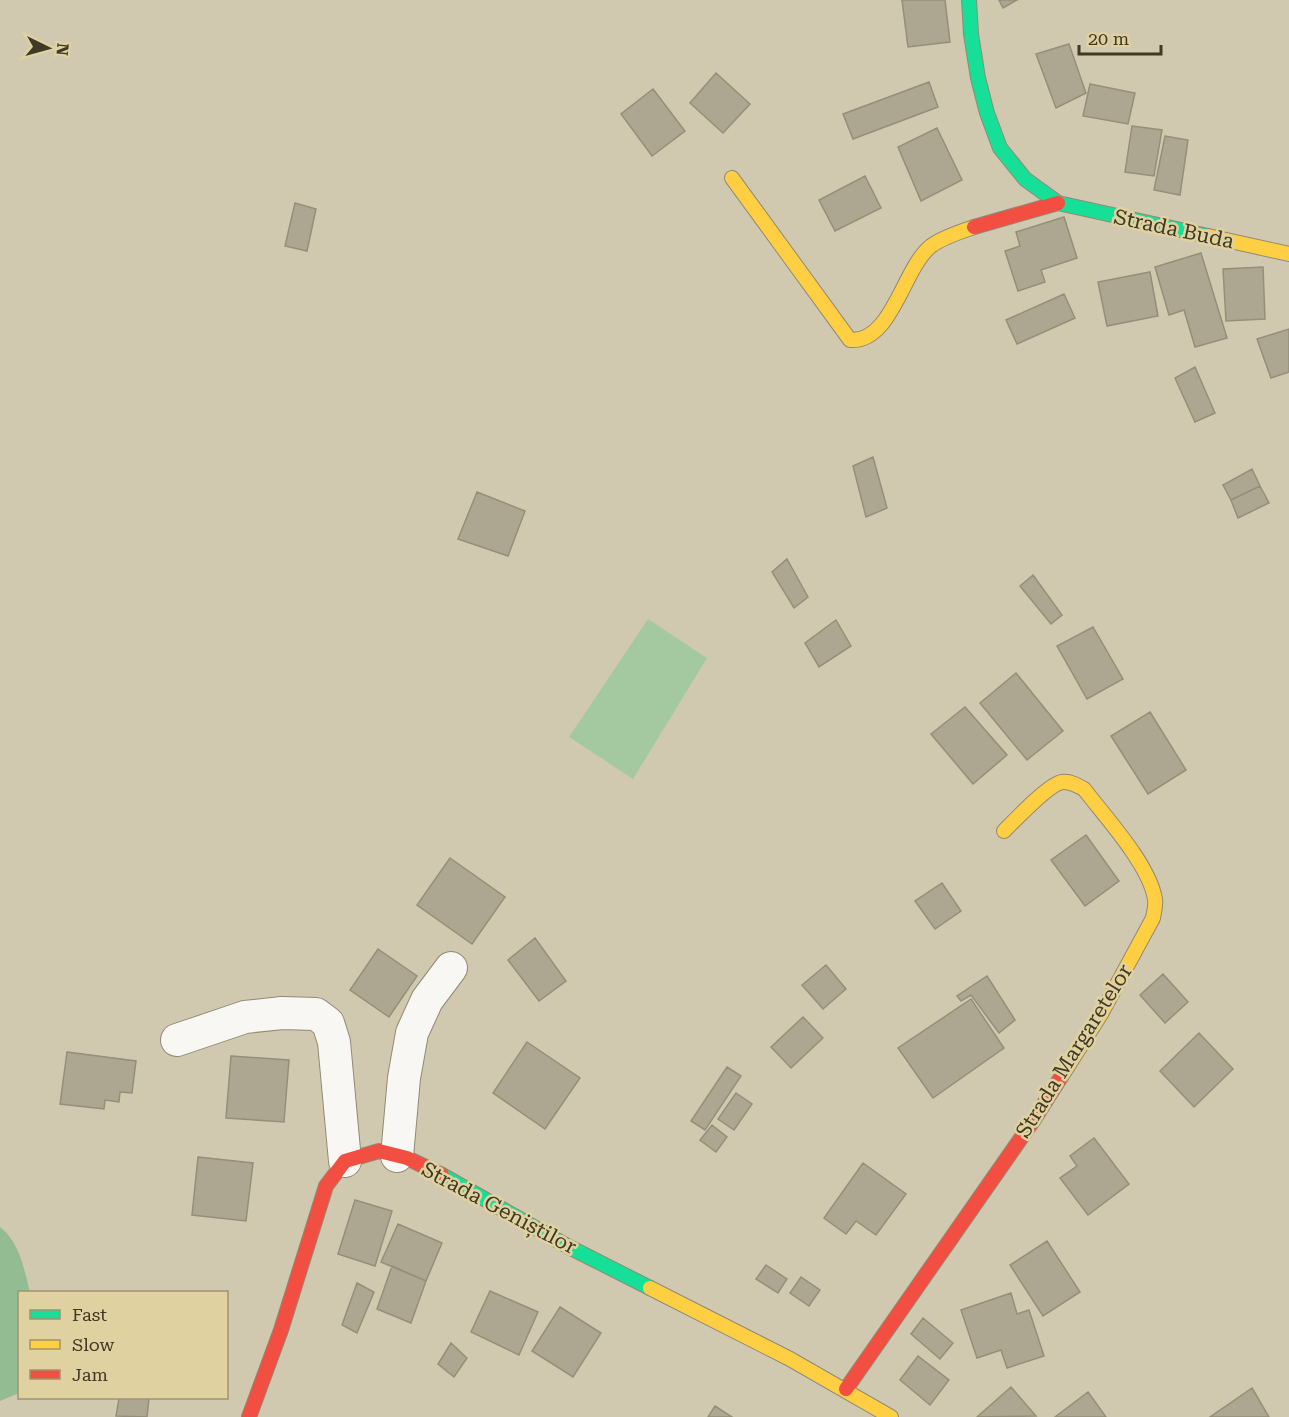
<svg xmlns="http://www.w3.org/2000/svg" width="1289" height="1417" font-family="'Roboto Serif',serif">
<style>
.green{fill:#a4c9a1}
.forest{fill:#94bc92}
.building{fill:#ada691;stroke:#958f7a;stroke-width:1.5}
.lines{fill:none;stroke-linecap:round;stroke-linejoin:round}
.street-casing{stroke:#908a75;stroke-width:34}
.fast-casing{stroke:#908a75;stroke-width:16}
.slow-casing{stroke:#908a75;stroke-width:16}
.jam-casing{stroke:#908a75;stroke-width:16}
.street{stroke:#f8f7f3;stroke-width:32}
.fast{stroke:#16e098;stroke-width:14}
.slow{stroke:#ffcf43;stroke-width:14}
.jam{stroke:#f24e42;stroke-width:14}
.labels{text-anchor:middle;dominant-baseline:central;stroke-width:5;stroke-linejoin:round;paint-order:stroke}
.street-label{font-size:21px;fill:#403925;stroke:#e0d1a0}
</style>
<rect width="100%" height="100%" fill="#d1c9af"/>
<path class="green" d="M 648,619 L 707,658 L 633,779 L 569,737 Z"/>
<path class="forest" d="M 0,1227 C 20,1242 24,1270 30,1292 L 20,1292 L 19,1393 L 0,1401 Z"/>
<path class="building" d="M 902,0 L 945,0 L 950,42 L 908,47 Z
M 999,0 L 1017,0 L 1003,8 Z
M 1069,44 L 1086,93 L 1056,108 L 1036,54 Z
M 716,73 L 750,104 L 723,133 L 690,103 Z
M 929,82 L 938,107 L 853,139 L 843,114 Z
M 1090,84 L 1135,93 L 1128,124 L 1083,116 Z
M 653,89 L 685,131 L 652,156 L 621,114 Z
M 1132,126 L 1162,130 L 1154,176 L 1125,172 Z
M 937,128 L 962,180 L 921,201 L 898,147 Z
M 1165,136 L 1188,140 L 1180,195 L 1154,190 Z
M 865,176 L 881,208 L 835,231 L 819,200 Z
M 295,203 L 316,209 L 307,251 L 285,246 Z
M 1064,217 L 1077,258 L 1041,270 L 1045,282 L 1018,291 L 1005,251 L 1020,246 L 1016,232 Z
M 1201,253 L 1227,338 L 1195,347 L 1184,310 L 1169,315 L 1155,267 Z
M 1263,267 L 1265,319 L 1226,321 L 1223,269 Z
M 1150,272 L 1158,316 L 1107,326 L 1098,282 Z
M 1064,294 L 1075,318 L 1017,344 L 1006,320 Z
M 1289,329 L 1289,372 L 1271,378 L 1257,339 Z
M 1195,367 L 1215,413 L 1195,422 L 1175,378 Z
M 873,457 L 887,508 L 866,517 L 853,466 Z
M 1252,469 L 1260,486 L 1231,500 L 1223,485 Z
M 1260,486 L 1269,503 L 1238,518 L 1231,500 Z
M 477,492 L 525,511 L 508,556 L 458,539 Z
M 787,559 L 808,597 L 794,608 L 772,572 Z
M 1033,575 L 1062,615 L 1051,624 L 1020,586 Z
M 836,620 L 851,646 L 819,667 L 805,643 Z
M 1093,627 L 1123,679 L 1087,699 L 1057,646 Z
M 1016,673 L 1063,731 L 1027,760 L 980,703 Z
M 965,707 L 1007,755 L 973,784 L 931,734 Z
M 1150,712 L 1186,770 L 1148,794 L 1111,736 Z
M 1086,835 L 1119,881 L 1085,906 L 1051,860 Z
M 450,858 L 505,897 L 472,944 L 417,905 Z
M 942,883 L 961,911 L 935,929 L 915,901 Z
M 535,938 L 566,981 L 539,1001 L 508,960 Z
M 378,949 L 417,976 L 389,1017 L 350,990 Z
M 826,965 L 846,989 L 823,1009 L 802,985 Z
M 1163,974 L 1188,1002 L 1165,1023 L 1140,995 Z
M 987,976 L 1015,1020 L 999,1033 L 971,995 L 961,1001 L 957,996 Z
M 971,999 L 1004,1048 L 933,1098 L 898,1048 Z
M 803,1017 L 823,1038 L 791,1068 L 771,1047 Z
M 1199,1033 L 1233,1069 L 1194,1107 L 1160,1071 Z
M 527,1042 L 580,1078 L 545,1129 L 493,1093 Z
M 67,1052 L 136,1061 L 132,1093 L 120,1092 L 119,1102 L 105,1100 L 104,1109 L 60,1104 Z
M 231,1056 L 289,1060 L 284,1122 L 226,1118 Z
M 727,1067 L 741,1076 L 705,1130 L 691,1121 Z
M 736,1093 L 752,1104 L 734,1130 L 718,1119 Z
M 712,1125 L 727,1137 L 716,1152 L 700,1140 Z
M 1094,1138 L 1129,1184 L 1088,1215 L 1060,1178 L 1077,1166 L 1070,1156 Z
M 198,1157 L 253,1163 L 246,1221 L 192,1215 Z
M 863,1163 L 906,1194 L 876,1235 L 856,1221 L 846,1234 L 824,1218 Z
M 355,1200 L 392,1211 L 375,1266 L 338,1254 Z
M 398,1224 L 442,1243 L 426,1281 L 381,1262 Z
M 1047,1241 L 1080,1292 L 1043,1316 L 1010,1265 Z
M 766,1265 L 787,1279 L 778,1293 L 756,1279 Z
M 392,1266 L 426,1281 L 411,1323 L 377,1309 Z
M 801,1277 L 820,1290 L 809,1306 L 790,1293 Z
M 357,1283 L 374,1292 L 357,1333 L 342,1325 Z
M 490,1291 L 538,1312 L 519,1355 L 471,1332 Z
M 1011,1293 L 1017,1314 L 1029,1310 L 1044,1356 L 1007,1368 L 1001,1350 L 977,1358 L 961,1310 Z
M 560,1307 L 601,1333 L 573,1377 L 532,1351 Z
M 923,1318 L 953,1343 L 940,1359 L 911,1334 Z
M 451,1343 L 467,1358 L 454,1377 L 438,1364 Z
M 918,1356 L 949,1380 L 930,1405 L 900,1380 Z
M 1011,1387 L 1036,1416 L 977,1417 Z
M 1252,1388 L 1269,1417 L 1210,1417 Z
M 1088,1392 L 1106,1417 L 1055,1417 Z
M 119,1398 L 149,1398 L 147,1417 L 116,1416 Z
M 715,1406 L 732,1417 L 708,1417 Z"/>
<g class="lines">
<defs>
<path id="street" d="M 177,1040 L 245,1017 L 282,1013 L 316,1014 L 328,1023 L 334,1042 L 345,1161
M 397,1156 L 404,1078 L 412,1033 L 427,1000 L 451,968"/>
<path id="fast" d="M 969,0 L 971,34 L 978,78 L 987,113 L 1000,148 L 1025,179 L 1058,203 L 1208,236
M 442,1175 L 569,1247 L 650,1288"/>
<path id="slow" d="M 732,178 L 850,340 C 892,343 903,268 931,246 C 943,237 960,232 974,227
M 1208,236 L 1289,254
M 1004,831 C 1015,820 1049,784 1062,782 C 1070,781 1077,785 1084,789 C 1106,818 1149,864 1155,899 C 1156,906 1154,912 1153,918 L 1101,1014 L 1061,1077
M 650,1288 L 790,1359 L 891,1417"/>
<path id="jam" d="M 974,227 L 1058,203
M 846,1389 L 1033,1121 L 1061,1077
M 249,1417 L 281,1330 L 326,1186 L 345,1161 L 379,1151 L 407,1158 L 442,1175"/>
</defs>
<use href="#street" class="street-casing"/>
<use href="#fast" class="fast-casing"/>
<use href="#slow" class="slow-casing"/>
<use href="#jam" class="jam-casing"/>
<use href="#street" class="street"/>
<use href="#fast" class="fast"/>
<use href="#slow" class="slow"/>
<use href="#jam" class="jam"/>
</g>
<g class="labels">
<g class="street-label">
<text transform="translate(1174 229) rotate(12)">Strada Buda</text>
<text transform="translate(1074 1051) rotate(-58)">Strada Margaretelor</text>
<text transform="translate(499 1208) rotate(28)">Strada Geniștilor</text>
</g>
</g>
<rect x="18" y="1291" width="210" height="108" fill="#e0d1a0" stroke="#a0946f" stroke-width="1.5"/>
<rect x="30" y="1310" width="30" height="9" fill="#16e098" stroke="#a0946f" stroke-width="1.5"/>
<text x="72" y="1321" font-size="18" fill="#403925">Fast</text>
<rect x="30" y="1340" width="30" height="9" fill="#ffcf43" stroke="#a0946f" stroke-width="1.5"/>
<text x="72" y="1351" font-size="18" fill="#403925">Slow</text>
<rect x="30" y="1370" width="30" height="9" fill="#f24e42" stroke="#a0946f" stroke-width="1.5"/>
<text x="72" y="1381" font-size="18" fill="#403925">Jam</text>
<g transform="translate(48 48) rotate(95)" stroke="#e0d1a0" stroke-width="4.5" paint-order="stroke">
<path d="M0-4.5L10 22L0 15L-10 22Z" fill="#403925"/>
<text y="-9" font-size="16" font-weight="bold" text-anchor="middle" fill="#403925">N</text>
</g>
<path d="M1079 45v9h82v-9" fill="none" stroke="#403925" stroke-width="3"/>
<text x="1088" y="45" font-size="18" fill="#403925" stroke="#e0d1a0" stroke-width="4.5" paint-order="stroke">20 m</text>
</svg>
